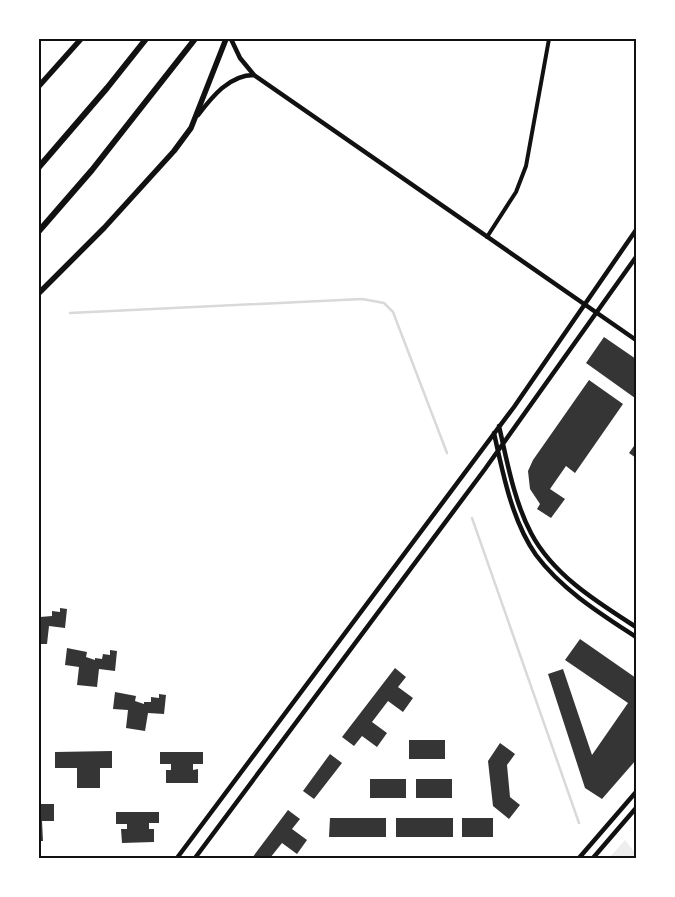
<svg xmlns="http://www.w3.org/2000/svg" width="675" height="897" font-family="'DejaVu Sans',sans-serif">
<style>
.green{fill:#eee}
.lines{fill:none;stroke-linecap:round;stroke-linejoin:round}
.stream{stroke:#d9d9d9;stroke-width:2.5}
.building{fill:#353535}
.minor{stroke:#111;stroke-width:4}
.tertiary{stroke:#111;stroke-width:4.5}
.primary{stroke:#111;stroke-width:5.5}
.trunk{stroke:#111;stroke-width:6}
.neatline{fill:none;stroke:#111;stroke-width:2}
</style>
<rect width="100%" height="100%" fill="#fff"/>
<path class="green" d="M 625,840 L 636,854 L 636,858 L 609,858 Z"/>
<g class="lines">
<path class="stream" d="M 70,313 L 362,299 L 384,303 L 393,312 L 447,453
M 472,518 L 579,823"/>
</g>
<path class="building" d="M 604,337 L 636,359 L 635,398 L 586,363 Z
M 589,380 L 623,404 L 575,473 L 566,466 L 550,489 L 565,499 L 551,518 L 537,509 L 540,504 L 530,489 L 528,471 L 533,460 Z
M 636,443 L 636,458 L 629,453 Z
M 60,608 L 67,609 L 65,628 L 49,626 L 47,644 L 39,644 L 39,615 L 40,617 L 52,616 L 52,611 L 60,612 Z
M 580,639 L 636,678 L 636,760 L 602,799 L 585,788 L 548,674 L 563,669 L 592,755 L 628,703 L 565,660 Z
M 67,648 L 87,652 L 86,657 L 95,660 L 95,658 L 102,659 L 103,654 L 110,655 L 110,650 L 117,651 L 115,671 L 99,669 L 97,687 L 77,685 L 79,667 L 65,665 Z
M 395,668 L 406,677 L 398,687 L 413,698 L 403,712 L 388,701 L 372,722 L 387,733 L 377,747 L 362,736 L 354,746 L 342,737 Z
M 115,692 L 136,696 L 135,701 L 144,704 L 144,702 L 151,702 L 151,697 L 159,698 L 159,694 L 166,695 L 164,714 L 148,713 L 145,731 L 126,728 L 128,710 L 113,709 Z
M 409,740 L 445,740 L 445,759 L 409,759 Z
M 500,743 L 515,754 L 507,765 L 510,797 L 520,805 L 509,819 L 493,806 L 488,761 Z
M 112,751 L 112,768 L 100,768 L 100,788 L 77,788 L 77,768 L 55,768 L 55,752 Z
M 160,752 L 203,752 L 203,764 L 193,764 L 193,770 L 198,769 L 198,783 L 166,783 L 166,770 L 171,770 L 171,764 L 160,764 Z
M 330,754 L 342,763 L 314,799 L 303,791 Z
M 370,779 L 406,779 L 406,798 L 370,798 Z
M 416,779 L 452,779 L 452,798 L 416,798 Z
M 39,804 L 54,804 L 54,821 L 42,821 L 43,841 L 39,841 Z
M 288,810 L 300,819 L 292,829 L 307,840 L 297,854 L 282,843 L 270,858 L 252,858 Z
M 116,812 L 159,812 L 159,823 L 149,823 L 149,829 L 154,829 L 154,842 L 122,843 L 121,829 L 127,829 L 127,824 L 116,824 Z
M 330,818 L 386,818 L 386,837 L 329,837 Z
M 396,818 L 453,818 L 453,837 L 396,837 Z
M 462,818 L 493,818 L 493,837 L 462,837 Z"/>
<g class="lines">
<path class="minor" d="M 487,237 L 516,192 L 526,166 L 549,39"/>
<path class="tertiary" d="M 231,39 L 240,58 L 254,75 L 636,340
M 198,115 C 212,97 229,75 254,75
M 499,426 C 507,461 514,501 531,533 C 553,575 597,602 636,627
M 494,433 C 503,474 512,521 536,555 C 562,590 601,614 636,637
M 177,858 L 514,407 L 636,230
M 195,858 L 485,469 L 636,257
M 579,858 L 636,792
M 593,858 L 636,808"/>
<path class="primary" d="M 39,86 L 81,39
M 39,293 L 104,228 L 174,151 L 191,128 L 226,39"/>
<path class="trunk" d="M 39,167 L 107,88 L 146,39
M 39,231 L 92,170 L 195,39"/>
</g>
<rect width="675" height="897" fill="none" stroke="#ffffff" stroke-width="80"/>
<rect x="40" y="40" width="595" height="817" class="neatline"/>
</svg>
